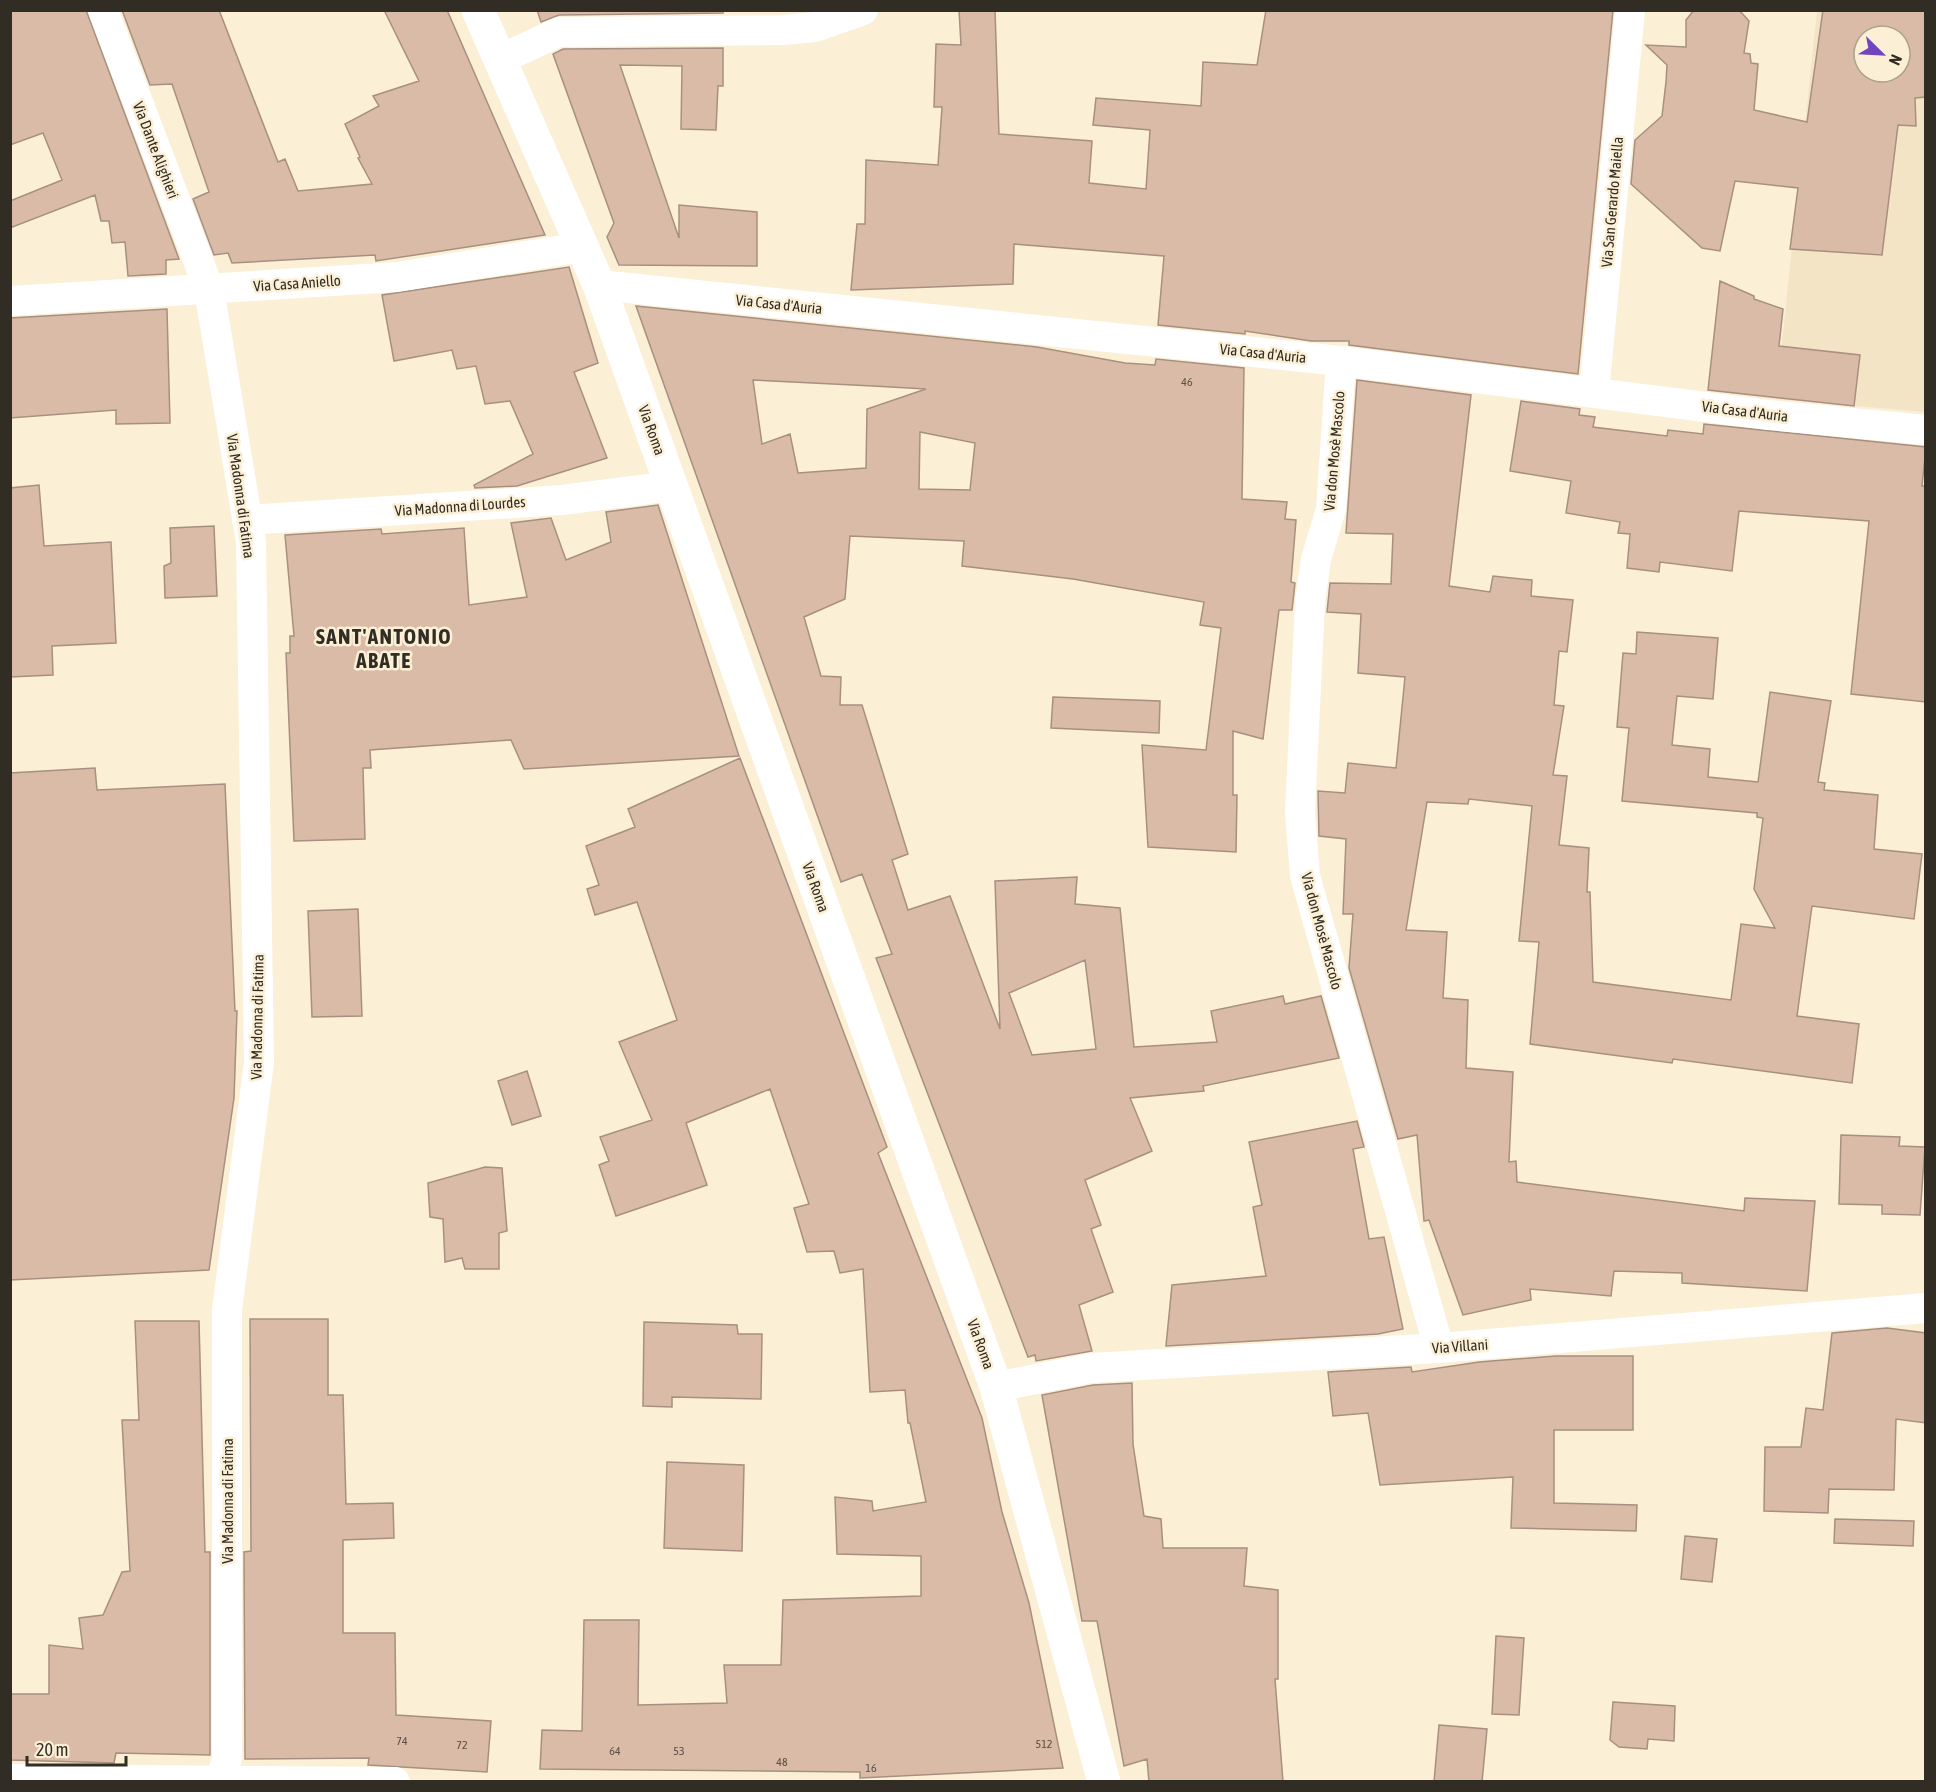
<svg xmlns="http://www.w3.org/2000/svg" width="1936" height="1792" font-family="'Asap Condensed',sans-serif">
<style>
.built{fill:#f3e4c5;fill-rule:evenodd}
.building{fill:#dabba7;stroke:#a79081;stroke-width:1.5;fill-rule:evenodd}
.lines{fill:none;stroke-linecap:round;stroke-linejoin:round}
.street{stroke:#fff;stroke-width:30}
.secondary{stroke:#fff;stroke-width:33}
.labels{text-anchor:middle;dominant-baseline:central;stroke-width:5;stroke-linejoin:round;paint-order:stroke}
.number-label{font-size:12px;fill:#5c5045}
.street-label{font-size:15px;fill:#322d24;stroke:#fbefd6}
.district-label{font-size:21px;font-weight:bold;letter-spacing:1.5px;fill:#322d24;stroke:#fbefd6}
</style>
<rect width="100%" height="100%" fill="#fbefd6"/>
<path class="built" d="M 1817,11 L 1925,11 L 1925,412 L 1776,399 ZM 1864,36 L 1900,36 L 1900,72 L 1864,72 Z"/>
<path class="building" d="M 10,10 L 86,10 L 179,259 L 166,260 L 166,274 L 128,276 L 125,242 L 112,243 L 109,221 L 101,221 L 95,195 L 10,228 L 10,201 L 62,180 L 43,133 L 10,145 Z
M 122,10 L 219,10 L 278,162 L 285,159 L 298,191 L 372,184 L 358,158 L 360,157 L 345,124 L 379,106 L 373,96 L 419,81 L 384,10 L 447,10 L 545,235 L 376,261 L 375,255 L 232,263 L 228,253 L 214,255 L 193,199 L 209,192 L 172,84 L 150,85 Z
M 537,10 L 723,10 L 723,13 L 559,15 L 541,22 Z
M 959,10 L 995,10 L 999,134 L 1092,141 L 1089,183 L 1146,189 L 1150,130 L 1093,125 L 1096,98 L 1201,106 L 1203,62 L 1257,65 L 1266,10 L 1613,10 L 1578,374 L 1349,345 L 1349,341 L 1311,341 L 1245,331 L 1245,334 L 1158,325 L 1164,256 L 1014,244 L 1013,284 L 851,290 L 857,224 L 865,224 L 866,160 L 938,165 L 942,107 L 934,107 L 936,44 L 961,45 Z
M 1694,10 L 1739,10 L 1749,21 L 1744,53 L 1750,54 L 1751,63 L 1758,64 L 1754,110 L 1807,122 L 1823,10 L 1926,10 L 1926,97 L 1915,98 L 1916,126 L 1898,125 L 1882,255 L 1790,249 L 1798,188 L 1735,181 L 1720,251 L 1702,248 L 1631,184 L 1635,140 L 1662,116 L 1666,82 L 1667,65 L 1646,45 L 1686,47 L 1686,20 ZM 1864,36 L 1900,36 L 1900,72 L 1864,72 Z
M 723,48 L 723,86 L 718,86 L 716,130 L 681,129 L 682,66 L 620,65 L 679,238 L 679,205 L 757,212 L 757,266 L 619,265 L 607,237 L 614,223 L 553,54 L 563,49 Z
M 569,267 L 598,363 L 574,372 L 607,458 L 517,486 L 475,488 L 474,485 L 533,454 L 510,401 L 485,404 L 476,366 L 457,369 L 452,350 L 394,361 L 382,295 Z
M 1720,281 L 1754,296 L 1754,299 L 1783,309 L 1779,346 L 1860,355 L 1854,406 L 1708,390 Z
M 636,306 L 1037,347 L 1125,363 L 1155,365 L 1156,359 L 1244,368 L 1242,499 L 1287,502 L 1285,519 L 1296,520 L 1291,582 L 1295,583 L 1292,610 L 1279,610 L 1263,739 L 1233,731 L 1233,795 L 1237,795 L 1236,852 L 1148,847 L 1142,745 L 1206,750 L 1221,628 L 1200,625 L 1204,602 L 1073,579 L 962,566 L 964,541 L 850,536 L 845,599 L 804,617 L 821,676 L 841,677 L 840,705 L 862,705 L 908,854 L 892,860 L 908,910 L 950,896 L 1000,1029 L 995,881 L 1077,877 L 1075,904 L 1120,908 L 1134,1047 L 1217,1042 L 1211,1011 L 1283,996 L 1285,1004 L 1321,996 L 1339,1058 L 1203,1086 L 1204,1091 L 1130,1098 L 1152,1151 L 1085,1180 L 1101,1225 L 1091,1229 L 1113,1292 L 1079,1305 L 1092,1351 L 1036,1361 L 1035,1355 L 1028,1357 L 876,958 L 892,954 L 862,874 L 841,882 ZM 753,380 L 873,386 L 926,389 L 867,409 L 866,468 L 798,473 L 790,434 L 762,444 ZM 920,432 L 975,443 L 970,490 L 919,489 ZM 1085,960 L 1096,1049 L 1032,1055 L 1009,993 Z
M 167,309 L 170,423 L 116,424 L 116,410 L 10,418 L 10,318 Z
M 1357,380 L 1471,395 L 1449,586 L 1490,592 L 1493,576 L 1532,580 L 1531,596 L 1573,600 L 1567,652 L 1559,651 L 1554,705 L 1564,706 L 1553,775 L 1567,776 L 1559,845 L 1589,848 L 1587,892 L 1590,892 L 1593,982 L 1731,1000 L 1741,924 L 1775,928 L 1754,889 L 1763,818 L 1757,817 L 1757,813 L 1622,801 L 1629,728 L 1617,727 L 1623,653 L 1636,654 L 1637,632 L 1718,638 L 1713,699 L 1677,696 L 1672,745 L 1710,749 L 1708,777 L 1758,782 L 1770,692 L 1831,701 L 1818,782 L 1825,783 L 1824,790 L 1878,795 L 1874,849 L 1922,854 L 1914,919 L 1812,906 L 1797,1016 L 1859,1024 L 1852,1083 L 1673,1059 L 1672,1063 L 1530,1044 L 1539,942 L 1519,941 L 1532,806 L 1469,799 L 1468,804 L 1427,802 L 1406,930 L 1447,932 L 1443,998 L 1468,1000 L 1466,1068 L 1513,1072 L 1509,1162 L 1516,1161 L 1517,1182 L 1744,1211 L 1745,1198 L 1815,1201 L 1807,1291 L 1682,1283 L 1682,1273 L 1614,1271 L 1611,1296 L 1530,1289 L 1531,1300 L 1463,1315 L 1429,1220 L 1424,1221 L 1417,1135 L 1398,1139 L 1349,968 L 1353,914 L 1343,914 L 1346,839 L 1319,836 L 1318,791 L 1345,793 L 1348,763 L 1396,768 L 1405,677 L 1358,673 L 1361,614 L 1327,612 L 1330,583 L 1391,584 L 1393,534 L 1346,533 Z
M 1521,401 L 1580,409 L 1579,415 L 1595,417 L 1593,427 L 1667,436 L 1668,430 L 1703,434 L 1704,424 L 1926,447 L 1922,486 L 1926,486 L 1926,702 L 1851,694 L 1869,521 L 1739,511 L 1732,571 L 1660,562 L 1659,572 L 1627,568 L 1630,534 L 1618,533 L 1620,522 L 1566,513 L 1571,481 L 1510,471 Z
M 39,485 L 44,546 L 111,542 L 116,643 L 52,646 L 53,675 L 10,677 L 10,488 Z
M 658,505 L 739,756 L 524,769 L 511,740 L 370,750 L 371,768 L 363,768 L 365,839 L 294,841 L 286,653 L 290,653 L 290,636 L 294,636 L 285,535 L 381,529 L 382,534 L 464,528 L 469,605 L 527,597 L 511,523 L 551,518 L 566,560 L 611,542 L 606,512 Z
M 214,526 L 217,596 L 165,598 L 164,566 L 171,563 L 170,528 Z
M 1053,697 L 1160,701 L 1159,733 L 1051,728 Z
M 740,758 L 887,1147 L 878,1153 L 982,1418 L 1002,1512 L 1029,1603 L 1063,1768 L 860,1778 L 860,1772 L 540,1769 L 542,1730 L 582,1731 L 584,1620 L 639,1620 L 638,1705 L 727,1703 L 724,1665 L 781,1665 L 783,1600 L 921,1596 L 921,1556 L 837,1554 L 835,1497 L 872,1501 L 873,1511 L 926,1502 L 910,1423 L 908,1423 L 905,1390 L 870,1392 L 863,1269 L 840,1273 L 834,1251 L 807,1252 L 794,1208 L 809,1204 L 770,1089 L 686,1123 L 707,1185 L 616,1216 L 599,1165 L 609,1161 L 600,1137 L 652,1120 L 619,1042 L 677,1020 L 637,902 L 595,915 L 587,889 L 599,885 L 586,846 L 635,827 L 628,809 Z
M 95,768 L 97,790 L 225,784 L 235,1011 L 237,1011 L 234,1098 L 209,1270 L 10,1280 L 10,773 Z
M 358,909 L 362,1016 L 312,1017 L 308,911 Z
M 527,1071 L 541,1116 L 512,1125 L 498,1081 Z
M 1357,1121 L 1364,1147 L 1353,1149 L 1369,1239 L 1384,1237 L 1403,1329 L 1378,1334 L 1166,1346 L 1172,1285 L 1266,1276 L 1253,1207 L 1262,1205 L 1249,1142 Z
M 1841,1135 L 1900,1137 L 1899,1146 L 1925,1147 L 1920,1215 L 1882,1214 L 1882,1205 L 1839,1204 Z
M 485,1167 L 502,1168 L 507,1231 L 499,1233 L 499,1269 L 465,1269 L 462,1258 L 445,1262 L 443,1219 L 430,1217 L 428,1183 Z
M 250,1319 L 328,1319 L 328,1395 L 343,1395 L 346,1504 L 393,1503 L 394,1538 L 343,1540 L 343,1633 L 395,1633 L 396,1715 L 491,1721 L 487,1772 L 368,1765 L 369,1758 L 245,1759 L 244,1552 L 251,1551 Z
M 135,1321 L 199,1321 L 205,1552 L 210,1552 L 210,1755 L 116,1753 L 114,1763 L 10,1760 L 10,1694 L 49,1694 L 49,1645 L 83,1649 L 79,1618 L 103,1615 L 122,1572 L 130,1571 L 122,1420 L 139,1420 Z
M 644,1322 L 737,1325 L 738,1334 L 762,1334 L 761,1399 L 672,1397 L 672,1407 L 643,1406 Z
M 1887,1328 L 1926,1333 L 1926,1423 L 1896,1419 L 1894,1490 L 1829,1489 L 1828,1513 L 1764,1511 L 1765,1447 L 1801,1447 L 1806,1408 L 1823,1410 L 1832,1333 Z
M 1556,1356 L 1633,1356 L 1633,1430 L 1554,1430 L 1554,1503 L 1637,1505 L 1636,1531 L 1511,1528 L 1513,1477 L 1380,1485 L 1368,1413 L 1333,1416 L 1328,1372 L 1411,1367 L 1412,1372 L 1479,1362 Z
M 1132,1383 L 1133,1444 L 1144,1516 L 1161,1519 L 1163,1548 L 1247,1548 L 1244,1586 L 1278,1590 L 1278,1679 L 1275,1679 L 1283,1782 L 1149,1782 L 1147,1759 L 1124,1766 L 1097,1621 L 1082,1621 L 1042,1395 L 1093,1385 Z
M 667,1462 L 744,1465 L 742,1551 L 664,1548 Z
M 1835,1519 L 1914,1521 L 1913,1546 L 1834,1543 Z
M 1685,1536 L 1717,1539 L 1712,1582 L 1681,1579 Z
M 1496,1636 L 1524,1638 L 1519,1715 L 1492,1714 Z
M 1613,1702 L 1675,1706 L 1674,1741 L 1648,1739 L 1647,1749 L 1619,1747 L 1610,1740 Z
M 1439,1725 L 1487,1729 L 1482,1782 L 1434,1782 Z"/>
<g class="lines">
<path class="street" d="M 103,10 L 209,289 L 251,542 L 259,1062 L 227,1310 L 227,1759 L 220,1782
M 499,60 L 559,32 L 783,30 L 815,27 L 863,10
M 599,285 L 1341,361 L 1769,415 L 1926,430
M 10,301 L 397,277 L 582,247
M 1341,361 L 1331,509 L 1316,559 L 1310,602 L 1300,812 L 1305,876 L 1439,1348
M 1594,393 L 1630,10
M 247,520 L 562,500 L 672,486
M 996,1387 L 1091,1368 L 1439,1348 L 1926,1308
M 10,1779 L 395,1782"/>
<path class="secondary" d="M 478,10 L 599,285 L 996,1387 L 1104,1782"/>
</g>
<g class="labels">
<g class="number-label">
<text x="1187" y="382">46</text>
<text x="402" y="1741">74</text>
<text x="1044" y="1744">512</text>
<text x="462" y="1745">72</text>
<text x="615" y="1751">64</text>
<text x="679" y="1751">53</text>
<text x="782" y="1762">48</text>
<text x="871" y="1768">16</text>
</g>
<g class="street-label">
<text transform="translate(156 150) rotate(69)">Via Dante Alighieri</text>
<text transform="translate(1612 202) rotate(-85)">Via San Gerardo Maiella</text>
<text transform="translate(297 283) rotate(-4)">Via Casa Aniello</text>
<text transform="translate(779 304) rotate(6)">Via Casa d'Auria</text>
<text transform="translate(1263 353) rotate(6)">Via Casa d'Auria</text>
<text transform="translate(1745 411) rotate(7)">Via Casa d'Auria</text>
<text transform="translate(652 430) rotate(70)">Via Roma</text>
<text transform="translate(1334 451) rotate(-85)">Via don Mosè Mascolo</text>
<text transform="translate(241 496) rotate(82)">Via Madonna di Fatima</text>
<text transform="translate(460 506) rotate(-4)">Via Madonna di Lourdes</text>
<text transform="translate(816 887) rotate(70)">Via Roma</text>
<text transform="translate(1322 931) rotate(75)">Via don Mosè Mascolo</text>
<text transform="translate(257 1017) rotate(-89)">Via Madonna di Fatima</text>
<text transform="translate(981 1344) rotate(70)">Via Roma</text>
<text transform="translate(1460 1346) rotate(-4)">Via Villani</text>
<text transform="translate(227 1501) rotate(-90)">Via Madonna di Fatima</text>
</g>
<g class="district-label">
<text x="384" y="636">SANT'ANTONIO<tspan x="384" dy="24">ABATE</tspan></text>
</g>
</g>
<rect width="1936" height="1792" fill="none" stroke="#322d24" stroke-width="24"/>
<g transform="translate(1882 54) rotate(114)"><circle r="28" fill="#fbefd6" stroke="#aba18f" stroke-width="1.5"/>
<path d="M0-4.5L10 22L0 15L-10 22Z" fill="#7145bd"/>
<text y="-9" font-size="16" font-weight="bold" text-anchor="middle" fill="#322d24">N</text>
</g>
<path d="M27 1756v9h99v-9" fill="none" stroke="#322d24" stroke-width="3"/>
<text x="36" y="1756" font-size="18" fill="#322d24" stroke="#fbefd6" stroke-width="4.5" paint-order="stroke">20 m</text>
</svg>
